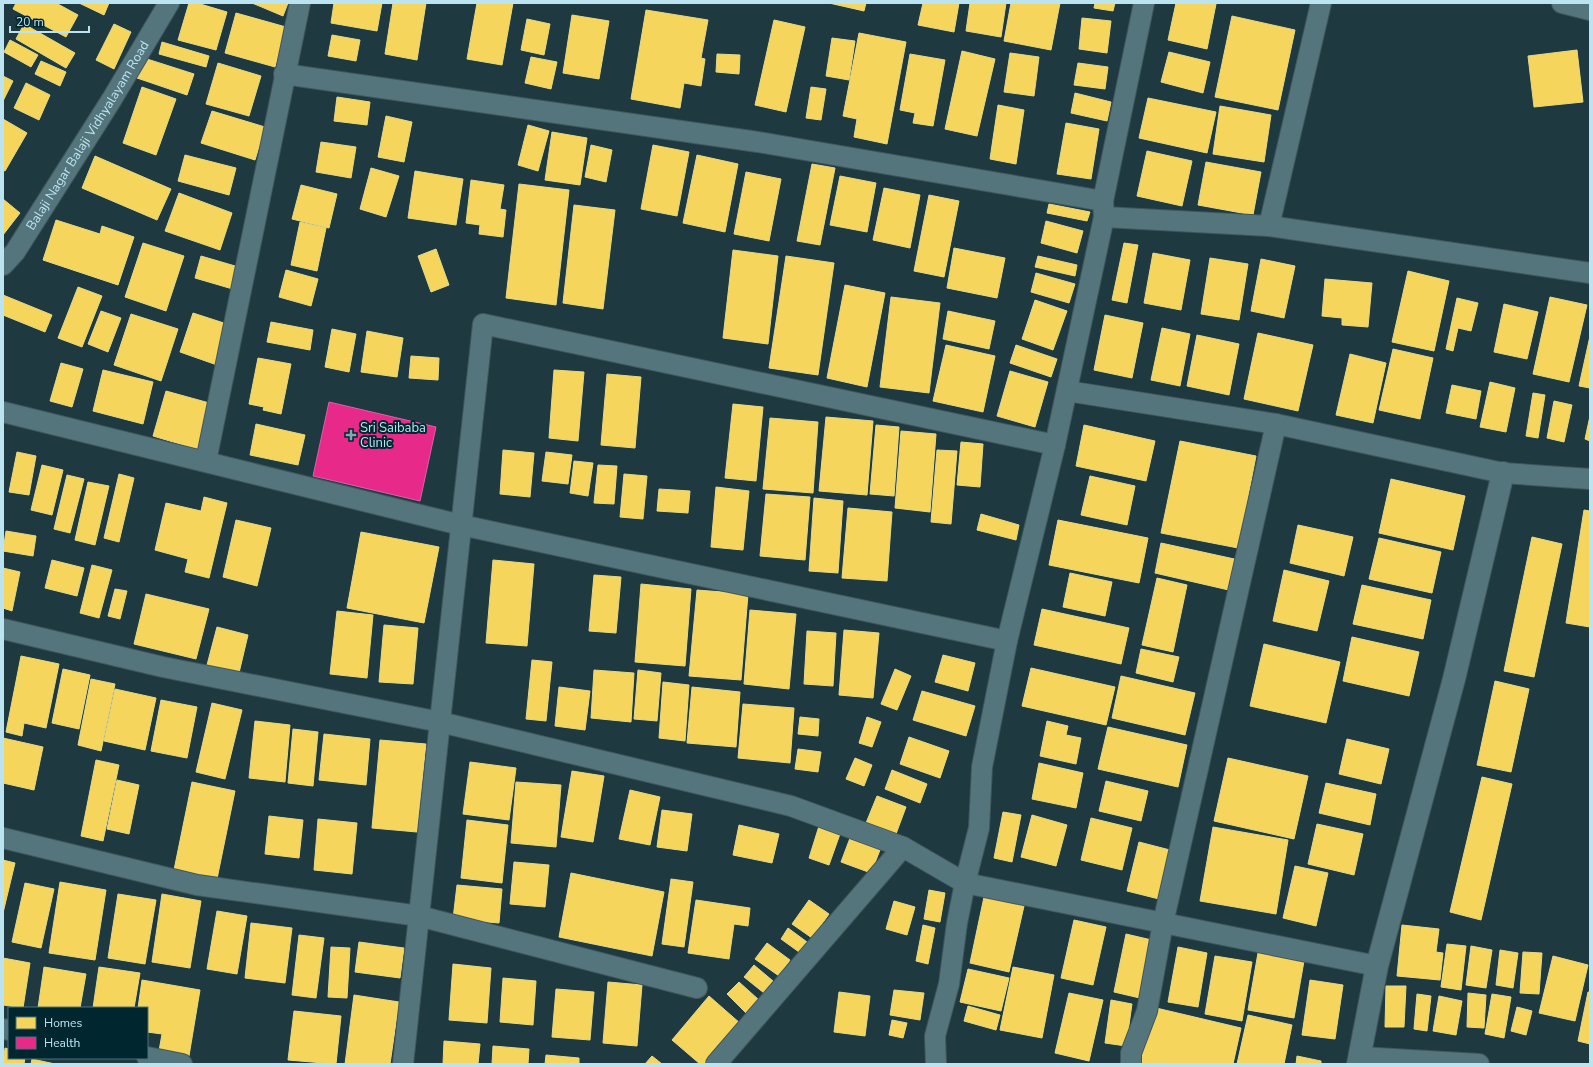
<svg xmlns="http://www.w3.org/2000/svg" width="1593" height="1067" font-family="'Nunito Sans',sans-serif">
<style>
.homes{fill:#f6d55c;stroke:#e4da88}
.health{fill:#e7298a;stroke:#da61a9}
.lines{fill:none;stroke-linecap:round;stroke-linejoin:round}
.minor-casing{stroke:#40575d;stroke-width:22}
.tertiary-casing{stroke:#40575d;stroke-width:24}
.minor{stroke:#55757c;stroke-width:20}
.tertiary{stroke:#55757c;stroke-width:22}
.poi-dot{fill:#84a8b2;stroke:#002730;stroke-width:1.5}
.labels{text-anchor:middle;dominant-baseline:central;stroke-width:4;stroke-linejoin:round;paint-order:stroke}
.street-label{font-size:13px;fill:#bbe4f0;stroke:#002730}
.poi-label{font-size:13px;fill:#bbe4f0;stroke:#002730;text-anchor:start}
</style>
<rect width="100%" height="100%" fill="#1e3a40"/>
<path class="homes" d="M 16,3 L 56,3 L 78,15 L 66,37 L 13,9 Z
M 79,3 L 109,3 L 104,15 Z
M 189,3 L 197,3 L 227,12 L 216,50 L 178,40 Z
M 252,3 L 288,3 L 283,16 Z
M 334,3 L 382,3 L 377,31 L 331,23 Z
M 393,3 L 426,3 L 417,60 L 385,54 Z
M 477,3 L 513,3 L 502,65 L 467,59 Z
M 829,3 L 866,3 L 864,11 Z
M 923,3 L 959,3 L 954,32 L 918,25 Z
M 970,3 L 1006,3 L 1001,37 L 966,31 Z
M 1011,3 L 1060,3 L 1051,50 L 1004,41 Z
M 1095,3 L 1115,3 L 1113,11 L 1094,8 Z
M 1176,3 L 1216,4 L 1207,49 L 1168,40 Z
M 646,10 L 708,20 L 701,58 L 705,59 L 701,86 L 684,83 L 680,108 L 631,99 Z
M 236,13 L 286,27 L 275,67 L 225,53 Z
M 572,15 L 609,21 L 599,79 L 563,73 Z
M 1232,16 L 1295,30 L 1278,110 L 1215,97 Z
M 1082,18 L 1111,21 L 1107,53 L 1079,49 Z
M 527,19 L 550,24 L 544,55 L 521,50 Z
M 774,20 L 805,27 L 786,112 L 755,105 Z
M 24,24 L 75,53 L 66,68 L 16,39 Z
M 114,24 L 131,32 L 114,69 L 96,60 Z
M 859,33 L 906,42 L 887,144 L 854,137 L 857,119 L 843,116 Z
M 332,35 L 360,40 L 356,61 L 328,56 Z
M 832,38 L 855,41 L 849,80 L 826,76 Z
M 10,40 L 38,55 L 31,67 L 4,52 Z
M 162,42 L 209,56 L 206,67 L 159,54 Z
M 1577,50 L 1583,102 L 1534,107 L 1528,56 Z
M 962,51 L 995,59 L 977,136 L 945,129 Z
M 1169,52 L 1210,62 L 1203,93 L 1161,82 Z
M 1010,53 L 1039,57 L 1034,96 L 1004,92 Z
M 717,54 L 740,55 L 739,74 L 716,72 Z
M 910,54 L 945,60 L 933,126 L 913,123 L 915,113 L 900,110 Z
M 531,57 L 557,62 L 551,89 L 525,83 Z
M 144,58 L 194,74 L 187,95 L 137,78 Z
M 41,61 L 66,72 L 60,86 L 35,74 Z
M 218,63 L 261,76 L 249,116 L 206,104 Z
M 1078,63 L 1108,67 L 1105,89 L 1074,85 Z
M 3,76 L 13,81 L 3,101 Z
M 26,83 L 50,95 L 39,120 L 14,108 Z
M 142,87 L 176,99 L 156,155 L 123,143 Z
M 811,87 L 826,89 L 821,120 L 806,118 Z
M 1075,93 L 1111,102 L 1107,121 L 1071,113 Z
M 337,97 L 370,102 L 367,125 L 334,121 Z
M 1148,98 L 1216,112 L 1207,153 L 1139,138 Z
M 998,105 L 1024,110 L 1016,164 L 990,159 Z
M 1220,106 L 1271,115 L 1264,162 L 1213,154 Z
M 212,111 L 265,127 L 255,160 L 201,143 Z
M 386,116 L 412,122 L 404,162 L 378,157 Z
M 3,119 L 27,133 L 5,171 L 3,170 Z
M 1066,123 L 1099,129 L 1091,179 L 1057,174 Z
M 528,125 L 549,131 L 538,171 L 518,165 Z
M 552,132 L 587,138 L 580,185 L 545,180 Z
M 321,142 L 356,147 L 351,178 L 316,172 Z
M 591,145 L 612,150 L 606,182 L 585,177 Z
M 653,145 L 689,152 L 677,216 L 641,209 Z
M 1147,151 L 1192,161 L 1182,206 L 1137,196 Z
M 185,155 L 236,168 L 229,195 L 178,181 Z
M 697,155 L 738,164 L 725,232 L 683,223 Z
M 95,156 L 171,189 L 157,220 L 82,188 Z
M 1206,162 L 1261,172 L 1253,215 L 1198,205 Z
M 812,164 L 835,168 L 820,245 L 797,241 Z
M 371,168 L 399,176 L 386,217 L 360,209 Z
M 415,171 L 463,179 L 456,225 L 408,218 Z
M 746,172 L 781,179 L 769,241 L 734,234 Z
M 840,176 L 876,183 L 867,232 L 830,225 Z
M 471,180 L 504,185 L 500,209 L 506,210 L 503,237 L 479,234 L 480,225 L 466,223 Z
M 519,184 L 569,190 L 556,305 L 506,298 Z
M 301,185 L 337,194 L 329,228 L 292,219 Z
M 884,188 L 920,195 L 910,248 L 873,240 Z
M 179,193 L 232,213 L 220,250 L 165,231 Z
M 929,195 L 959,201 L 944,277 L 914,271 Z
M 3,199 L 20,213 L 3,235 Z
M 1049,204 L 1090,212 L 1087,221 L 1047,213 Z
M 574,205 L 615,210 L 603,309 L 563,303 Z
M 56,220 L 100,234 L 102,226 L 134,237 L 118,285 L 43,260 Z
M 1046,221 L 1083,231 L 1077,253 L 1041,243 Z
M 300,222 L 326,228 L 317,271 L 291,265 Z
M 143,243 L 184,256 L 166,311 L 125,297 Z
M 1124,243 L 1138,245 L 1127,303 L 1112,300 Z
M 954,248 L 1005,258 L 997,298 L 947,288 Z
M 436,249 L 449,285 L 431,292 L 418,256 Z
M 733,250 L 778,256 L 768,344 L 723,338 Z
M 1153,253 L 1190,260 L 1181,310 L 1144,303 Z
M 201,256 L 242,268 L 236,290 L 195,278 Z
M 786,256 L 834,263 L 818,375 L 769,368 Z
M 1038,256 L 1077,265 L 1075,276 L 1035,267 Z
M 1210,258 L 1248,264 L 1239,320 L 1201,314 Z
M 1261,259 L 1295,266 L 1284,318 L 1251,311 Z
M 286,270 L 318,279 L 311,306 L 279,297 Z
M 1408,271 L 1449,281 L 1434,351 L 1392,342 Z
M 1036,273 L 1075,284 L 1069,303 L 1031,292 Z
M 1325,279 L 1372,283 L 1368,327 L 1342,325 L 1342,318 L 1322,316 Z
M 845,285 L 885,293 L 867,387 L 827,378 Z
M 78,287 L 102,296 L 82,347 L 58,338 Z
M 3,295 L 52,315 L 45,332 L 3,315 Z
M 891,297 L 940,303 L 929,393 L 880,387 Z
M 1550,297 L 1587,305 L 1569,382 L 1533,374 Z
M 1457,298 L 1478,303 L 1471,331 L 1458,328 L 1453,351 L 1446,349 Z
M 1035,300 L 1067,311 L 1053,350 L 1022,339 Z
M 1504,304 L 1538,312 L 1527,359 L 1494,352 Z
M 101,311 L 121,318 L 108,352 L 88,344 Z
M 948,311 L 995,321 L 989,349 L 943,339 Z
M 193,313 L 230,325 L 217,365 L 180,352 Z
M 131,314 L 178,329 L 161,381 L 114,365 Z
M 1105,315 L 1143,323 L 1132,378 L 1094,370 Z
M 271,322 L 313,330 L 310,350 L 267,342 Z
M 1162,328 L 1190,334 L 1180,386 L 1151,380 Z
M 332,329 L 356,334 L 349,372 L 325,367 Z
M 367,331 L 403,338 L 397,377 L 361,372 Z
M 1258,333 L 1313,345 L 1298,411 L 1244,399 Z
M 1197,335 L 1239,344 L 1229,395 L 1187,386 Z
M 1590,336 L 1590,388 L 1579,386 Z
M 946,345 L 995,356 L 983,412 L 933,401 Z
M 1016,345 L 1057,359 L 1051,377 L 1010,363 Z
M 1393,349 L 1433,358 L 1420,419 L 1379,410 Z
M 1350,354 L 1386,363 L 1373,423 L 1336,415 Z
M 411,356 L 439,358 L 438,380 L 409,378 Z
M 258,358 L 291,364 L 281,414 L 263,410 L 264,407 L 249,404 Z
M 61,363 L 83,369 L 72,407 L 50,401 Z
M 103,370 L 153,382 L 143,424 L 93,411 Z
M 554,370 L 584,372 L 578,441 L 549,438 Z
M 1010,371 L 1048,382 L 1035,427 L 997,416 Z
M 607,374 L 641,377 L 635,448 L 601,445 Z
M 1490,382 L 1515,388 L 1506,432 L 1480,427 Z
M 1452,385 L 1481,391 L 1476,419 L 1446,413 Z
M 166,391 L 213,404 L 200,450 L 153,436 Z
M 1533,393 L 1545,395 L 1538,438 L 1526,436 Z
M 1554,401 L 1572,405 L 1564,442 L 1547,438 Z
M 733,404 L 763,407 L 756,481 L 725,478 Z
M 1590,416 L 1590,441 L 1585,439 Z
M 826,417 L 873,421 L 867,495 L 819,491 Z
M 770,418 L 818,422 L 813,493 L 763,489 Z
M 256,424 L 305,435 L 298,465 L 250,455 Z
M 876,425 L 899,427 L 894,496 L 870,494 Z
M 1084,425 L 1155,441 L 1146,481 L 1076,466 Z
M 901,431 L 936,434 L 930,512 L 895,508 Z
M 1180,441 L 1256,456 L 1238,548 L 1161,533 Z
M 961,442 L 983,444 L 980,487 L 957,485 Z
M 503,450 L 534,453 L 530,497 L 500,494 Z
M 937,450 L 957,451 L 951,524 L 931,522 Z
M 17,452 L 36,456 L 29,495 L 9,492 Z
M 546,452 L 572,455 L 568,484 L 542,481 Z
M 574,461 L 593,463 L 588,496 L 570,493 Z
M 42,465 L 63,470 L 52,515 L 31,510 Z
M 598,465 L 617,466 L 614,504 L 594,503 Z
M 119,474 L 134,478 L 119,542 L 104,538 Z
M 624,474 L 647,476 L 643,519 L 620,517 Z
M 67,475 L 84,479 L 70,533 L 54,529 Z
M 1090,476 L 1135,486 L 1127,525 L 1081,515 Z
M 1391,479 L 1465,496 L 1453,550 L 1379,533 Z
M 88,482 L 109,486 L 95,545 L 75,540 Z
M 716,487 L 749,491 L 743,550 L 711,547 Z
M 659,489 L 690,491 L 688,513 L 657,511 Z
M 766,494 L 810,497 L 805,560 L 760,556 Z
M 204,497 L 227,503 L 209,578 L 185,572 L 188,559 L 155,550 L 166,503 L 201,511 Z
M 814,498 L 843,501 L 838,573 L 809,571 Z
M 848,508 L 892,512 L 887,581 L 842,578 Z
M 1584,510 L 1590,511 L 1590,627 L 1566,623 Z
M 981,514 L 1019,525 L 1016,540 L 977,530 Z
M 236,520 L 271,528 L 257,586 L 223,577 Z
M 1058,520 L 1148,538 L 1139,583 L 1049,565 Z
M 1298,525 L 1353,537 L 1344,576 L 1290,563 Z
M 6,531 L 36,536 L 33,556 L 3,551 Z
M 361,532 L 439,547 L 424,623 L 347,608 Z
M 1532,537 L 1562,544 L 1534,677 L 1504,671 Z
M 1379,538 L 1441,552 L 1432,593 L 1369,579 Z
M 1161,543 L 1239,560 L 1233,591 L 1155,573 Z
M 52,560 L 84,568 L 77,596 L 45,588 Z
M 493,560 L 534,564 L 527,646 L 486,643 Z
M 92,565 L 112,570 L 99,618 L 80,613 Z
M 3,568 L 20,572 L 12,611 L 3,608 Z
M 1284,570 L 1329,581 L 1317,631 L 1273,621 Z
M 1070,573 L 1112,582 L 1105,616 L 1063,607 Z
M 594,575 L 621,577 L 616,633 L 589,631 Z
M 1157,578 L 1187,585 L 1173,652 L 1142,645 Z
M 641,584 L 691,589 L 685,666 L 635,662 Z
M 1362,585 L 1431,600 L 1423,639 L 1353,624 Z
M 115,589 L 127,591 L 120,619 L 108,616 Z
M 697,590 L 748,594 L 741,680 L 689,676 Z
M 146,594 L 209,609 L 196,659 L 134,644 Z
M 1042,609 L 1129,628 L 1121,664 L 1034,645 Z
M 750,610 L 796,614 L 789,689 L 744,684 Z
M 337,611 L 373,615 L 367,678 L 330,674 Z
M 384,625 L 418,628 L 413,684 L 379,682 Z
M 217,627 L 248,635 L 239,673 L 207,665 Z
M 844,630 L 879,633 L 873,698 L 839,695 Z
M 807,631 L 836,633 L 833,686 L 804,684 Z
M 1352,637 L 1419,652 L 1409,696 L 1343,681 Z
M 1264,644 L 1340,662 L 1326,723 L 1250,706 Z
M 1141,649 L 1179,657 L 1173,682 L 1136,673 Z
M 943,655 L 975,663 L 968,691 L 935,682 Z
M 21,656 L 59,664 L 46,728 L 24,723 L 22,736 L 6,732 Z
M 532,660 L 552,662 L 546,721 L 526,719 Z
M 1031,668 L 1115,687 L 1106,725 L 1022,706 Z
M 63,669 L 90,675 L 79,729 L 52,723 Z
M 895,669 L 911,676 L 897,710 L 881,704 Z
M 594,670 L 634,673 L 631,722 L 591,718 Z
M 638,670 L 661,673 L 657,721 L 634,719 Z
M 1121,676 L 1195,693 L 1185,735 L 1112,718 Z
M 91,679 L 115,684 L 101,751 L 78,745 Z
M 1495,681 L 1529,689 L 1511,772 L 1477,765 Z
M 663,682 L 689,685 L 685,741 L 659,738 Z
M 559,687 L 590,691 L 585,730 L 555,726 Z
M 692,687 L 740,692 L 736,747 L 687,743 Z
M 115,689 L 156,698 L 145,750 L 104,741 Z
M 922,691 L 975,706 L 966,736 L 913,720 Z
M 161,700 L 197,707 L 187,758 L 151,751 Z
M 212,703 L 242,710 L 225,779 L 196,772 Z
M 743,704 L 794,708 L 790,763 L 738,758 Z
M 800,717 L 819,719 L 818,736 L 798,734 Z
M 867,717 L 881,722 L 872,747 L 859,743 Z
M 255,721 L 290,725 L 285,782 L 249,778 Z
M 1047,721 L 1068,726 L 1066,735 L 1081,738 L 1076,764 L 1040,756 Z
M 1108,727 L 1187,745 L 1178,787 L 1098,769 Z
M 293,729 L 318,732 L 313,786 L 288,783 Z
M 324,734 L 370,739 L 366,785 L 319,780 Z
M 909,737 L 949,751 L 940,778 L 900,764 Z
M 3,738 L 43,747 L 34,790 L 3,783 Z
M 1347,739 L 1389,749 L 1381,784 L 1339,774 Z
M 380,740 L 426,744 L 417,832 L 372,828 Z
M 798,749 L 821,752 L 818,772 L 795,769 Z
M 855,758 L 872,765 L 864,786 L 846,779 Z
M 1228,758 L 1308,776 L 1294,839 L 1214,821 Z
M 96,760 L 119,765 L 103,841 L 81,836 Z
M 470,762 L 516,768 L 509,820 L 463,814 Z
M 1039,763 L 1083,773 L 1076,808 L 1032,799 Z
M 892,770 L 927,784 L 920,803 L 885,789 Z
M 572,771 L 604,776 L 593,842 L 561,837 Z
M 1482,777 L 1512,784 L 1481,920 L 1450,912 Z
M 117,780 L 139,785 L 129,834 L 107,829 Z
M 1106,781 L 1148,791 L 1141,821 L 1099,811 Z
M 192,782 L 235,791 L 217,879 L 174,870 Z
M 516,782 L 561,785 L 556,847 L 511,843 Z
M 1326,783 L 1376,794 L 1370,825 L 1319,813 Z
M 630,790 L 660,797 L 650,845 L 619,839 Z
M 877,796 L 906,807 L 896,834 L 866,823 Z
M 662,810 L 692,814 L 687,851 L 657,847 Z
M 1003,812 L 1021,815 L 1012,862 L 994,858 Z
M 1032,815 L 1067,825 L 1056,866 L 1021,857 Z
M 269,816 L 303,820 L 299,858 L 265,854 Z
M 1091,818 L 1132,828 L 1122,870 L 1081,860 Z
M 318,819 L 357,823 L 352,874 L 314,870 Z
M 467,820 L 508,825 L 502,883 L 461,878 Z
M 1317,824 L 1363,834 L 1354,875 L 1308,864 Z
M 739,825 L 779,834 L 772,863 L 733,855 Z
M 819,826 L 840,834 L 829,865 L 809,858 Z
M 1213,827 L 1288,840 L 1276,914 L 1200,901 Z
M 850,838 L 880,850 L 871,873 L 841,862 Z
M 1139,842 L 1170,850 L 1159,899 L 1127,891 Z
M 3,860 L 15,863 L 3,913 Z
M 514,862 L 549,865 L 545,907 L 510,904 Z
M 1295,866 L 1328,873 L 1316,926 L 1283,918 Z
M 571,873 L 664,892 L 652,956 L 559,937 Z
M 671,879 L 693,882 L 684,947 L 662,944 Z
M 60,882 L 106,890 L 95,960 L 49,953 Z
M 25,883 L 54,889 L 41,948 L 12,942 Z
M 457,885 L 502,889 L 499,923 L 453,919 Z
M 929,890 L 945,893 L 940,922 L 924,919 Z
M 118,894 L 156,900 L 145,964 L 108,958 Z
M 162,894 L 201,901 L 190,968 L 152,962 Z
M 984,897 L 1024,906 L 1009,972 L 970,963 Z
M 696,900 L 750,908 L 748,926 L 734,924 L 729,959 L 688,953 Z
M 809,900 L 829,914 L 812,938 L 792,924 Z
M 894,901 L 915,907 L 907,935 L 886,929 Z
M 217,911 L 247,916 L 237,974 L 207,969 Z
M 1074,920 L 1106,927 L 1093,985 L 1061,978 Z
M 251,923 L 292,928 L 285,983 L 245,978 Z
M 923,925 L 935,928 L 928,964 L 916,961 Z
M 1402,925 L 1439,929 L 1436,952 L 1443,953 L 1440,980 L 1397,976 Z
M 788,928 L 807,942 L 799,952 L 781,939 Z
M 1126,934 L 1156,941 L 1144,999 L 1114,992 Z
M 299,935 L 324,938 L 316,998 L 292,995 Z
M 359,942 L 404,948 L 400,978 L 355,972 Z
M 767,943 L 790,960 L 779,976 L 755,959 Z
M 1447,944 L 1466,946 L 1461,990 L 1441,987 Z
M 1471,946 L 1492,950 L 1486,988 L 1466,985 Z
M 331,947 L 350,948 L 347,998 L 328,997 Z
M 1178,947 L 1207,953 L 1198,1007 L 1168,1002 Z
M 1500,950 L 1518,953 L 1513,988 L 1496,985 Z
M 1523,952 L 1542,953 L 1539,994 L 1520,993 Z
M 1258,953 L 1304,961 L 1294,1018 L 1248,1010 Z
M 1215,956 L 1252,962 L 1242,1021 L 1205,1014 Z
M 1553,956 L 1588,965 L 1575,1021 L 1539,1013 Z
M 3,958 L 30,963 L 23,1008 L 3,1005 Z
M 453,964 L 491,968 L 487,1023 L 449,1020 Z
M 754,965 L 773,981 L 764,993 L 744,977 Z
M 44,967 L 86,974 L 80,1008 L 38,1008 Z
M 99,967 L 140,973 L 134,1008 L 93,1008 Z
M 1013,967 L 1054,975 L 1042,1038 L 1000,1030 Z
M 968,969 L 1009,978 L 1001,1011 L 960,1002 Z
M 503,978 L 536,981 L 533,1025 L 500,1022 Z
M 142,980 L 200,990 L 189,1056 L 159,1051 L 162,1034 L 147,1032 L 147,1008 L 138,1008 Z
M 1310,980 L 1343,985 L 1335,1039 L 1302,1035 Z
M 608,982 L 642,985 L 637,1046 L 603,1043 Z
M 739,982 L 759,1000 L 746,1013 L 727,994 Z
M 1386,986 L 1406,986 L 1404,1027 L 1385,1027 Z
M 556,989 L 594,992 L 590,1040 L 552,1037 Z
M 894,990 L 924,993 L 920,1020 L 890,1015 Z
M 839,992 L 870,996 L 865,1036 L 834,1032 Z
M 1588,992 L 1590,992 L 1590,1044 L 1578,1041 Z
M 1069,993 L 1103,1000 L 1089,1061 L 1055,1053 Z
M 1468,993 L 1486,995 L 1484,1028 L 1467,1027 Z
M 1417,994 L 1431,996 L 1427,1031 L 1414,1029 Z
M 1492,994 L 1511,997 L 1504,1038 L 1485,1034 Z
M 354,995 L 399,1002 L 390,1064 L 345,1064 Z
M 709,996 L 741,1024 L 707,1064 L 700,1064 L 672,1040 Z
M 1439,996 L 1462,1001 L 1456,1035 L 1433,1031 Z
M 1111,1000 L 1132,1004 L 1126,1046 L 1105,1043 Z
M 968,1006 L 1000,1015 L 996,1030 L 964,1021 Z
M 1152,1007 L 1241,1028 L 1233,1064 L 1139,1063 Z
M 1517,1007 L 1532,1011 L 1526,1035 L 1511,1031 Z
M 294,1011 L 341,1016 L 336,1064 L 288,1060 Z
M 1248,1015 L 1292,1025 L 1284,1064 L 1237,1064 Z
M 892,1020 L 907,1023 L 903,1038 L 889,1035 Z
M 444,1041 L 480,1044 L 478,1064 L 443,1064 Z
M 493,1046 L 529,1049 L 528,1064 L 492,1064 Z
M 5,1048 L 9,1049 L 9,1058 L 25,1058 L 24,1064 L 3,1064 Z
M 546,1055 L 579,1058 L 579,1064 L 545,1064 Z
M 652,1056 L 662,1064 L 645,1064 Z
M 1297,1056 L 1321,1061 L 1321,1064 L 1296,1064 Z
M 32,1059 L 55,1064 L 31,1064 Z"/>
<path class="health" d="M 329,402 L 436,427 L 420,501 L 313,476 Z"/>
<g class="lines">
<defs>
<g id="minor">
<path d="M 1562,3 L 1590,10"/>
<path d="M 284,74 L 758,142 L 1103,201"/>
<path d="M 1104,217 L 1269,226 L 1590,273"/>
<path d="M 1269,226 L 1321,3"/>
<path id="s1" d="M 3,265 L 15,252 L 112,99 L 169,3"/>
<path d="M 1067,391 L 1276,424 L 1503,473 L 1590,479"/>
<path d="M 3,412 L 461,525 L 1007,641"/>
<path d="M 206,461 L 300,3"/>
<path d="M 3,629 L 163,667 L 440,722 L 791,806 L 903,847 L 965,883 L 1377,966"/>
<path d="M 3,838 L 197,885 L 419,916 L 697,988"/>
<path d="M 3,1029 L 9,1030"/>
<path d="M 147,1057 L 182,1064"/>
<path d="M 1360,1057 L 1479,1064"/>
<path d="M 403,1064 L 483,324 L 1055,445"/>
<path d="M 716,1064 L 903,847"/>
<path d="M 936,1064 L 935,1036 L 949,984 L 957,923 L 965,883 L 979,828 L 982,767 L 1007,641 L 1055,445 L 1104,217 L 1103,201 L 1144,3"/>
<path d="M 1131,1064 L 1131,1053 L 1147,1011 L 1163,923 L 1276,424"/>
</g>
<path id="tertiary" d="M 1358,1064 L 1377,966 L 1454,679 L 1503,473"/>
</defs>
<use href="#minor" class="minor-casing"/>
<use href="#tertiary" class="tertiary-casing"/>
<use href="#minor" class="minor"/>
<use href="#tertiary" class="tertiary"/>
</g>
<path class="poi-dot" d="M349 429h4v4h4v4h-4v4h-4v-4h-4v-4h4z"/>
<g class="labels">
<g class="street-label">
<text stroke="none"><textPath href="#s1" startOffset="155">Balaji Nagar Balaji Vidhyalayam Road</textPath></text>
</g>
<g class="poi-label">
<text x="360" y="428">Sri Saibaba<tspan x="360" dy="15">Clinic</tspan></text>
</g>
</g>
<rect width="1593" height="1067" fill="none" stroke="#bbe4f0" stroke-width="8"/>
<rect x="8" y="1007" width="140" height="52" fill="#002730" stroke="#4b737d"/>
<rect x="16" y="1017" width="20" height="12" fill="#f6d55c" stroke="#4b737d"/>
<text x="44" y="1027" font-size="12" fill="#bbe4f0">Homes</text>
<rect x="16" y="1037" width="20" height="12" fill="#e7298a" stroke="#4b737d"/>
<text x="44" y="1047" font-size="12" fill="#bbe4f0">Health</text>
<path d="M10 26v6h79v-6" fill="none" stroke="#bbe4f0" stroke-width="2"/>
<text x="16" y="26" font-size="12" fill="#bbe4f0" stroke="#002730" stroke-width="3" paint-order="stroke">20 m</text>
</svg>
